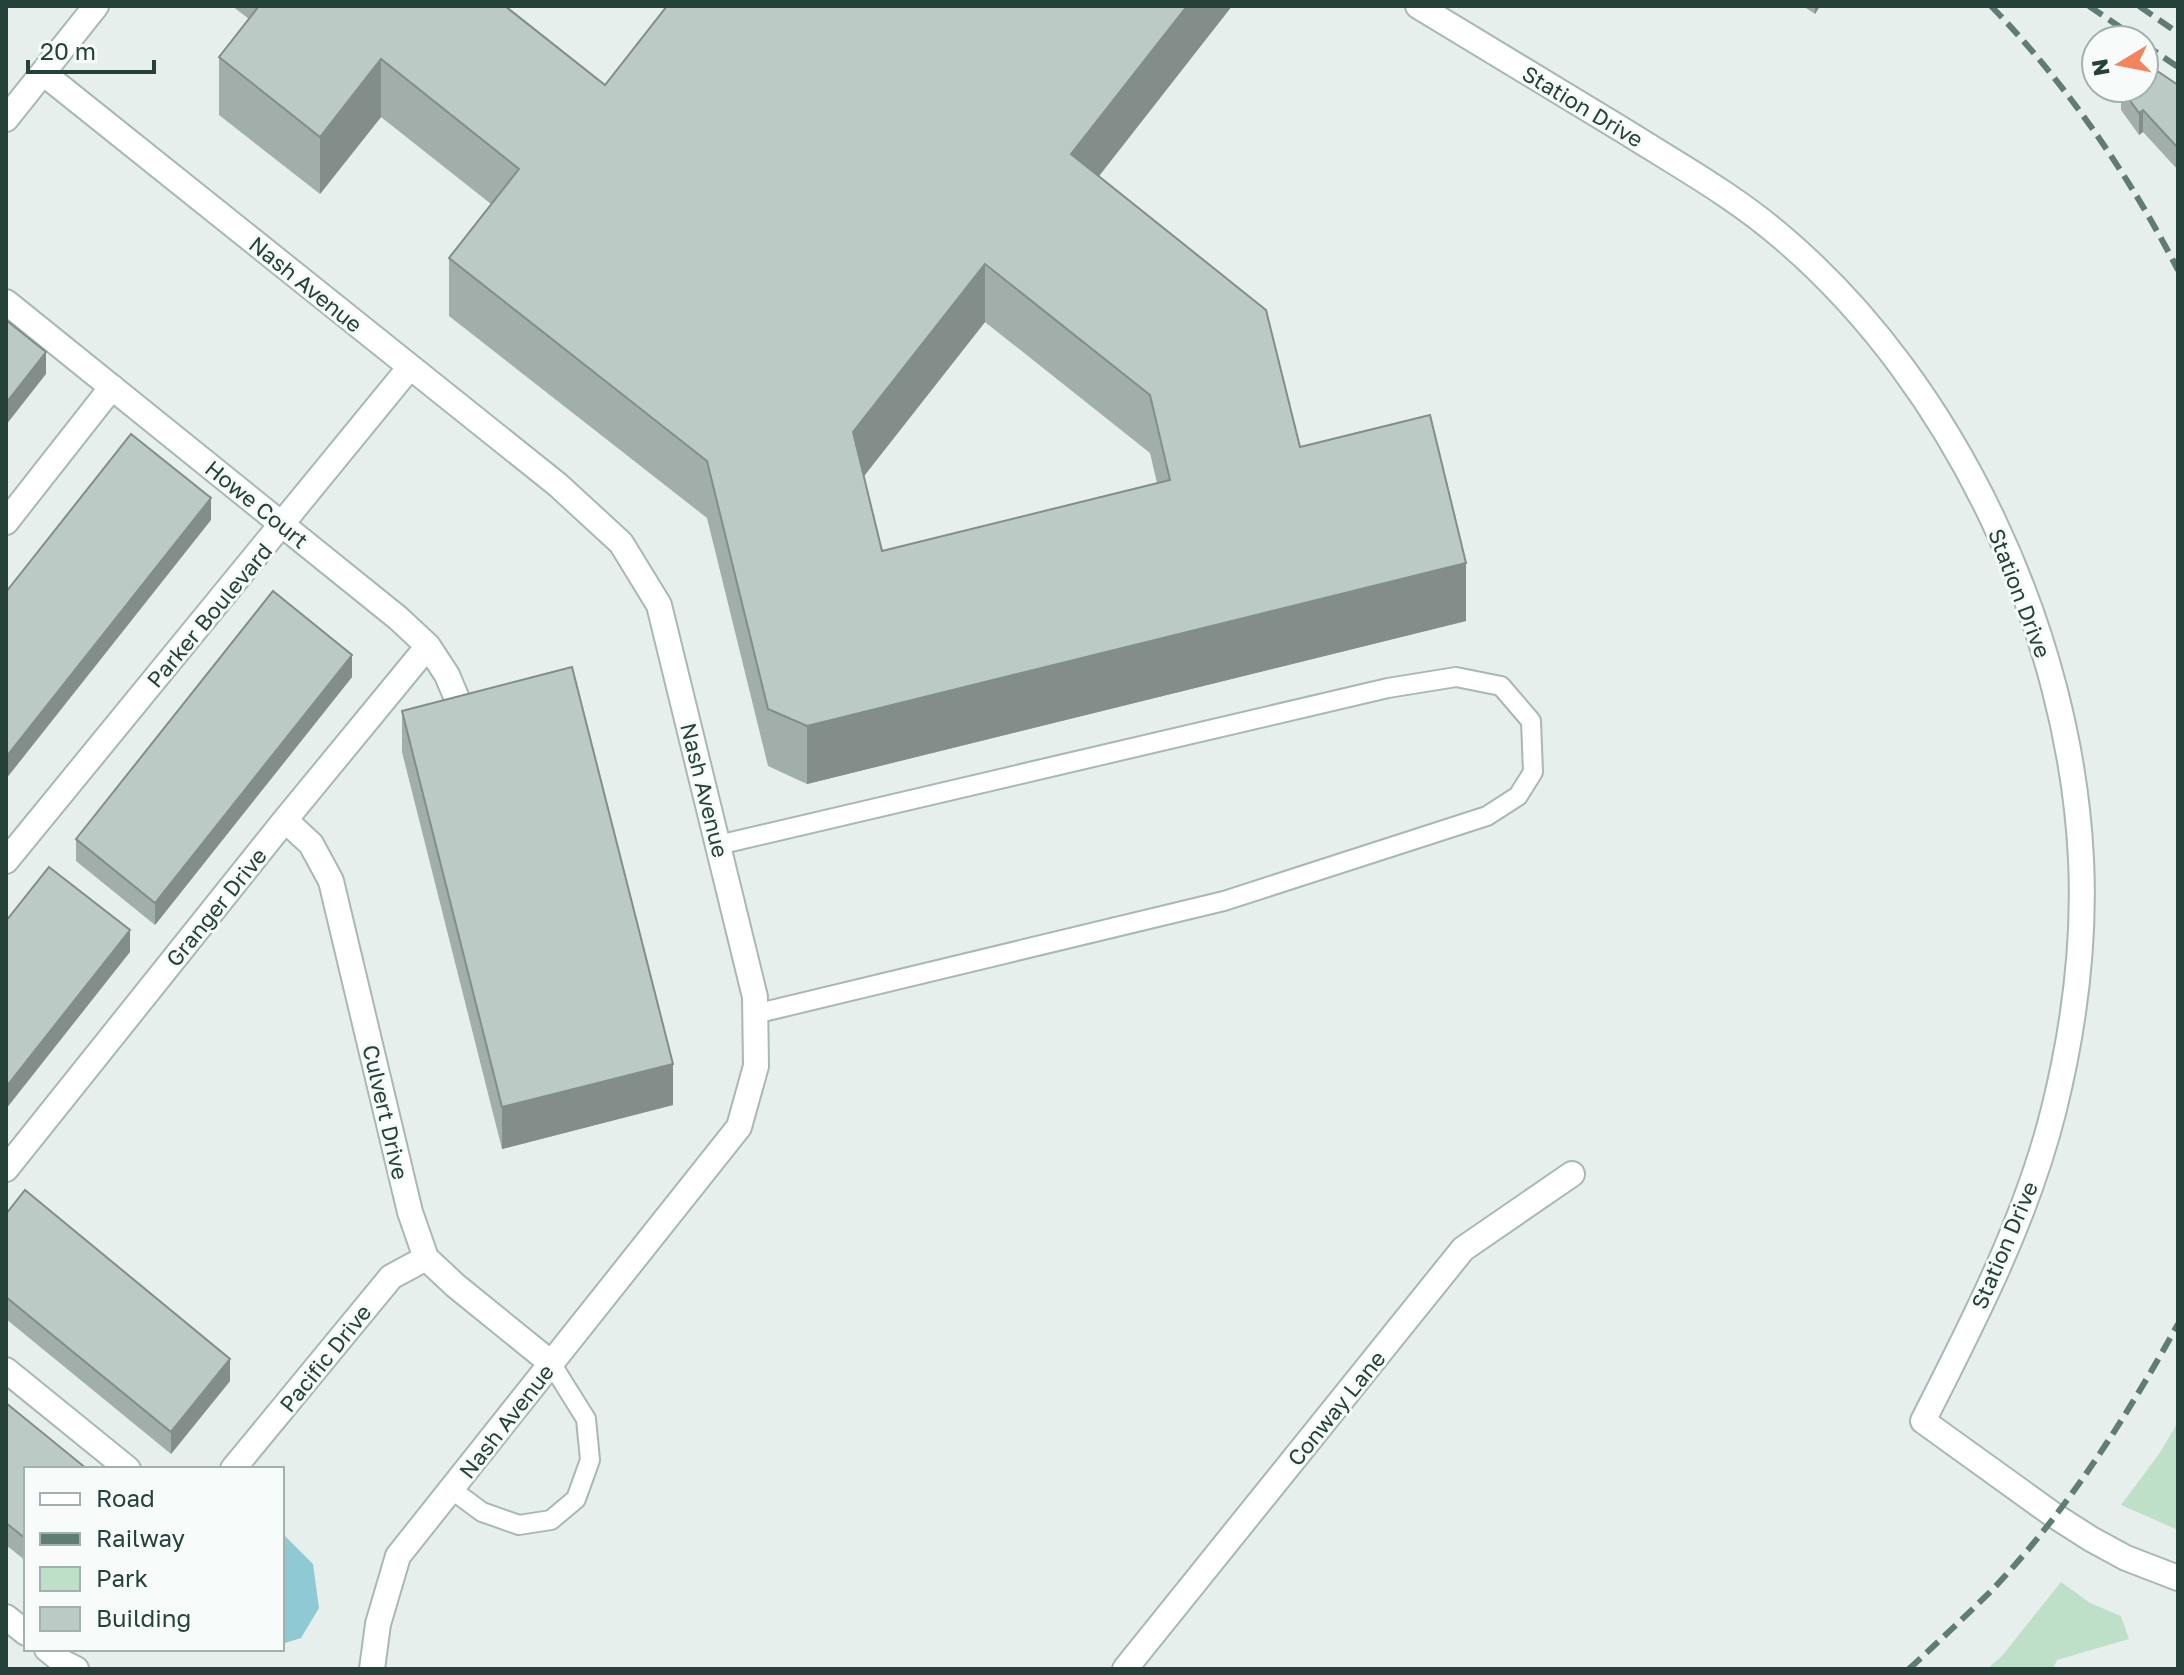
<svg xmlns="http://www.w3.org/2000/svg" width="2184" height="1675" font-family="'Golos Text',sans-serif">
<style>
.green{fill:#bfe0c8}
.water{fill:#8ec9d4}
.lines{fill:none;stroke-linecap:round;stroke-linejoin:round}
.service-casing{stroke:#a8b8b2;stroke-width:22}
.minor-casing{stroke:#a8b8b2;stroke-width:28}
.service{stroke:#fff;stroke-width:18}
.minor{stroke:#fff;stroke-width:24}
.rail{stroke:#5f7d75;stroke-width:6;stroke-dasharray:16 8;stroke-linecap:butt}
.wall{fill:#a1aea9;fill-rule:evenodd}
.shaded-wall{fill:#838d89}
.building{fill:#bbcac4;stroke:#838d89;stroke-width:2;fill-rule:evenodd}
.labels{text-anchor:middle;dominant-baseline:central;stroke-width:6;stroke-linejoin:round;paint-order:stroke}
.street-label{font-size:22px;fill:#24423a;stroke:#f7fbf9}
</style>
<rect width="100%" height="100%" fill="#e6efeb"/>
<path class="green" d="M 2178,1422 L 2178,1530 L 2121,1505 L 2159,1454 Z
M 2061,1582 L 2090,1603 L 2121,1616 L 2129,1639 L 2057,1660 L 2053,1669 L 1987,1669 L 2002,1656 Z"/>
<path class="water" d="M 282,1533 L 313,1564 L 319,1608 L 301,1638 L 282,1644 Z"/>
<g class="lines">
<defs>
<path id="service" d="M 718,845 L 1388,688 L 1456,677 L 1501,686 L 1531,721 L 1533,772 L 1518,796 L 1487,816 L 1224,901 L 755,1014
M 451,1489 L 482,1512 L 519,1525 L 551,1520 L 576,1499 L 590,1460 L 586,1419 L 551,1363"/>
<path id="minor" d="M 1418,6 C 1487,48 1556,90 1626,132 C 1680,166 1736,197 1784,239 C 1956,386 2070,633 2081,859 C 2085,942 2074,1028 2054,1109 C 2027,1218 1974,1321 1923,1421 L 2055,1516 L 2091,1539 L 2126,1558 L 2178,1578
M 43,73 L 558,485 L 621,543 L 659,605 L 755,997 L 756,1066 L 739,1127 L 398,1556 L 378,1624 L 372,1669
M 6,119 L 96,6
M 6,302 L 398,618 L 428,646 L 447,675 L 468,725
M 6,522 L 112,387
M 285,820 L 311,844 L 331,881 L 410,1212 L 426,1258 L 456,1286 L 551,1363
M 6,861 L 410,367
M 6,1169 L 285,820 L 428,646
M 6,1370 L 128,1469
M 233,1469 L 391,1277 L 426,1258
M 6,1617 L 26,1633
M 47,1649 L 64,1663 L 76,1669
M 1125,1669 L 1463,1249 L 1572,1174"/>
</defs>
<use href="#service" class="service-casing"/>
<use href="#minor" class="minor-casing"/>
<use href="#service" class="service"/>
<use href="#minor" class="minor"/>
<path class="rail" d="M 1991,6 C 2066,83 2129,175 2178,270
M 2089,6 L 2139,40
M 2139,6 L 2178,33
M 2144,44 L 2178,67
M 1909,1669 C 1937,1643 1966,1616 1993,1589 C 2067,1511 2126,1418 2178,1324"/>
</g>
<path class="wall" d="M 232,6 L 505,6 L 605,85 L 667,6 L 1232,6 L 1098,176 L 1300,447 L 1466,621 L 807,784 L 768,766 L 707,518 L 449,316 L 449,258 L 491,204 L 381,117 L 320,194 L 219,115 L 219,57 L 249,19 ZM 985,322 L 1150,453 L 1157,483 L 882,551 L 864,476 Z
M 1803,6 L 1820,6 L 1815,14 Z
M 2178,85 L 2177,169 L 2143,132 L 2139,135 L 2121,110 L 2121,88 Z
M 352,677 L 155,925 L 76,861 L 76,839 Z
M 402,711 L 673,1105 L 502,1149 L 402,752 Z
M 6,1214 L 230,1381 L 171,1454 L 6,1319 Z
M 6,1403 L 26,1469 L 26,1561 L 6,1545 Z"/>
<path class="shaded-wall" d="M 1187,6 L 1232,6 L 1071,212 L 1071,154 Z
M 1815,6 L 1820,6 L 1815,14 Z
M 381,59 L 381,117 L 320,194 L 320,137 Z
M 2143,110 L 2143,132 L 2139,135 L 2139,113 Z
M 2178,146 L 2178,168 L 2177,169 L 2177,147 Z
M 985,264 L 985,322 L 853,490 L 853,432 Z
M 46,352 L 46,374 L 6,425 L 6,403 Z
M 211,498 L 211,520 L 6,779 L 6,757 Z
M 1466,563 L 1466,621 L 807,784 L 807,726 Z
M 352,655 L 352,677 L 155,925 L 155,903 Z
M 130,930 L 130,952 L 6,1109 L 6,1087 Z
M 673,1064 L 673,1105 L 502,1149 L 502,1107 Z
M 230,1359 L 230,1381 L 171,1454 L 171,1432 Z"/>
<path class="building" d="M 259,6 L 505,6 L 605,85 L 667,6 L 1187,6 L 1071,154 L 1266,310 L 1300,447 L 1430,415 L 1466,563 L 807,726 L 768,709 L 707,461 L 449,258 L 519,169 L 381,59 L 320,137 L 219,57 ZM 985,264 L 1150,395 L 1170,480 L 882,551 L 853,432 Z
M 2147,64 L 2178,85 L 2178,146 L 2177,147 L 2143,110 L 2139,113 L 2121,88 L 2144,88 L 2144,67 Z
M 6,320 L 46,352 L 6,403 Z
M 131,434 L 211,498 L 6,757 L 6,592 Z
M 273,591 L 352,655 L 155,903 L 76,839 Z
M 572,667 L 673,1064 L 502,1107 L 402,711 Z
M 49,867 L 130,930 L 6,1087 L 6,921 Z
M 25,1190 L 230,1359 L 171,1432 L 6,1297 L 6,1214 Z
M 6,1403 L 87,1469 L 26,1469 L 26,1539 L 6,1523 Z"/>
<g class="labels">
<g class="street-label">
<text transform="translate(1583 106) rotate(31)">Station Drive</text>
<text transform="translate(306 284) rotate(39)">Nash Avenue</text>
<text transform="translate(257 504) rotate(39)">Howe Court</text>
<text transform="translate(2020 593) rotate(69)">Station Drive</text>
<text transform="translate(209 615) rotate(-50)">Parker Boulevard</text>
<text transform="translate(705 790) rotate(76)">Nash Avenue</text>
<text transform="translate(216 907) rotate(-51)">Granger Drive</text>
<text transform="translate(386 1112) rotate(77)">Culvert Drive</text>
<text transform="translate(2004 1245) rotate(-67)">Station Drive</text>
<text transform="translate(325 1358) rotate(-51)">Pacific Drive</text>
<text transform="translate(1336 1408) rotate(-51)">Conway Lane</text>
<text transform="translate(506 1421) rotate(-52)">Nash Avenue</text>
</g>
</g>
<rect width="2184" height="1675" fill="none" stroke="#24423a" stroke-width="16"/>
<rect x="24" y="1467" width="260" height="184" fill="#f7fbf9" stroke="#a3b1ad" stroke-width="2"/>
<rect x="40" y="1493" width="40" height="12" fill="#ffffff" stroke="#a3b1ad" stroke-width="2"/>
<text x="96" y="1507" font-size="24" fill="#24423a">Road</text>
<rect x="40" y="1533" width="40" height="12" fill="#5f7d75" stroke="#a3b1ad" stroke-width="2"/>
<text x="96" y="1547" font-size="24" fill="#24423a">Railway</text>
<rect x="40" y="1567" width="40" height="24" fill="#bfe0c8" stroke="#a3b1ad" stroke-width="2"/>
<text x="96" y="1587" font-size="24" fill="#24423a">Park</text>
<rect x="40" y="1607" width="40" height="24" fill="#bbcac4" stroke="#a3b1ad" stroke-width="2"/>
<text x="96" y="1627" font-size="24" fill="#24423a">Building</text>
<g transform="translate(2120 64) rotate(260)"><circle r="38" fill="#f7fbf9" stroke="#a3b1ad" stroke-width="2"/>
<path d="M0-6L14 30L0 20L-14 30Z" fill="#f4845f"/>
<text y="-12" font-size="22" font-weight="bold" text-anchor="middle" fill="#24423a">N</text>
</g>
<path d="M28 60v12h126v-12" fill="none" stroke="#24423a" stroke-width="4"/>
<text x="40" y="60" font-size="24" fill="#24423a" stroke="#f7fbf9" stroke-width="6" paint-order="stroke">20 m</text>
</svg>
